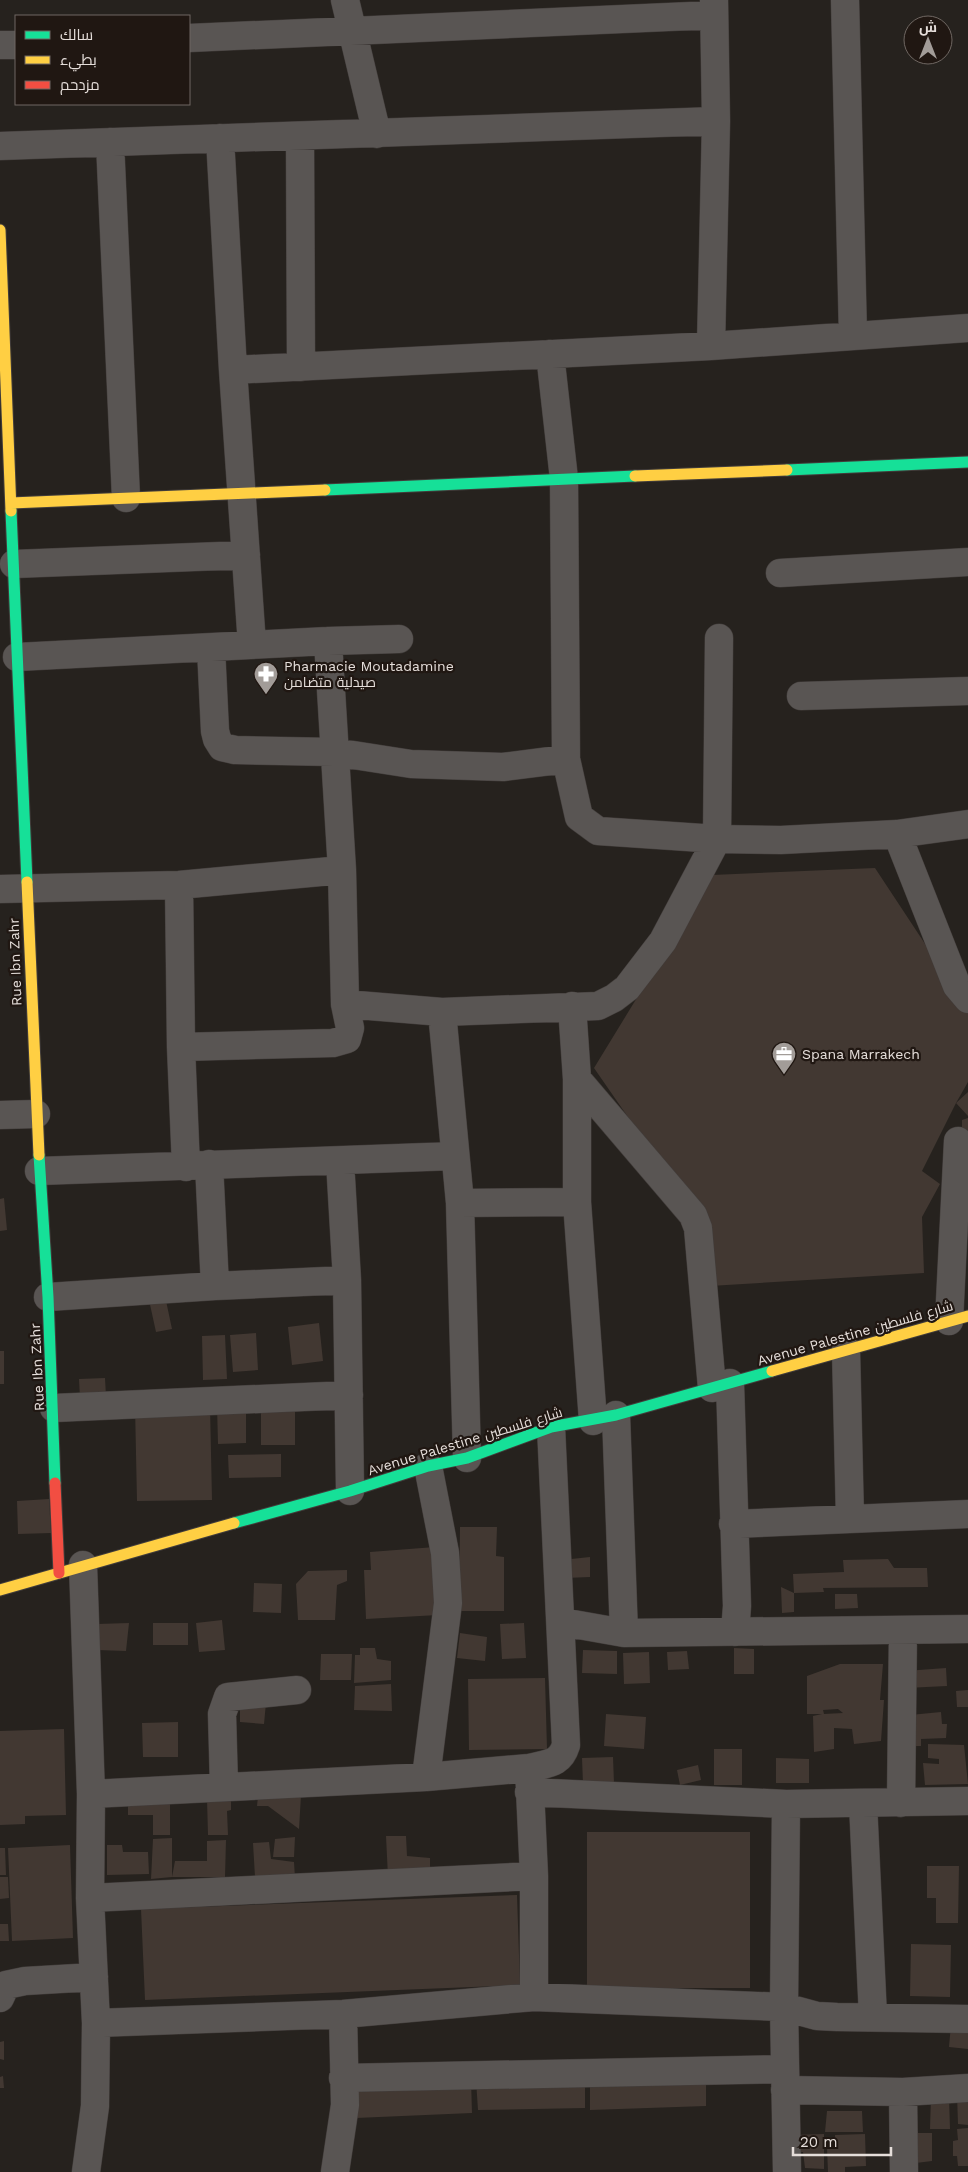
<svg xmlns="http://www.w3.org/2000/svg" width="968" height="2172" font-family="'Work Sans',Cairo,sans-serif">
<style>
.building{fill:#423832;fill-rule:evenodd}
.lines{fill:none;stroke-linecap:round;stroke-linejoin:round}
.street-casing{stroke:#423d3b;stroke-width:29}
.fast-casing{stroke:#423d3b;stroke-width:13}
.slow-casing{stroke:#423d3b;stroke-width:13}
.jam-casing{stroke:#423d3b;stroke-width:13}
.street{stroke:#595553;stroke-width:28}
.fast{stroke:#16e098;stroke-width:11}
.slow{stroke:#ffcf43;stroke-width:11}
.jam{stroke:#f24e42;stroke-width:11}
.labels{text-anchor:middle;dominant-baseline:central;stroke-width:4.5;stroke-linejoin:round;paint-order:stroke}
.poi-label{font-size:14px;fill:#e5deda;stroke:#201712;text-anchor:start}
.street-label{font-size:14px;fill:#e5deda;stroke:#201712}
</style>
<rect width="100%" height="100%" fill="#26221e"/>
<path class="building" d="M 875,868 L 968,1009 L 968,1082 L 956,1103 L 968,1092 L 968,1116 L 956,1103 L 922,1171 L 940,1184 L 922,1217 L 924,1273 L 710,1286 L 700,1221 L 594,1068 L 712,875 Z
M 968,1118 L 968,1145 L 962,1145 L 962,1120 Z
M 4,1198 L 7,1230 L 0,1231 L 0,1199 Z
M 165,1296 L 172,1329 L 156,1332 L 149,1300 Z
M 319,1323 L 323,1361 L 292,1365 L 288,1327 Z
M 256,1333 L 258,1370 L 233,1372 L 230,1335 Z
M 225,1335 L 227,1379 L 203,1380 L 202,1336 Z
M 0,1351 L 4,1351 L 4,1384 L 0,1384 Z
M 105,1378 L 106,1396 L 80,1398 L 79,1379 Z
M 246,1403 L 246,1443 L 218,1444 L 217,1405 Z
M 261,1404 L 295,1404 L 295,1445 L 261,1445 Z
M 210,1405 L 212,1500 L 137,1501 L 135,1406 Z
M 281,1454 L 281,1477 L 229,1478 L 228,1455 Z
M 49,1499 L 51,1533 L 18,1534 L 17,1501 Z
M 460,1527 L 497,1527 L 496,1556 L 504,1557 L 504,1611 L 459,1611 Z
M 435,1547 L 438,1615 L 366,1619 L 364,1570 L 371,1570 L 370,1552 Z
M 590,1557 L 590,1577 L 565,1578 L 562,1560 Z
M 888,1559 L 894,1568 L 927,1568 L 928,1587 L 823,1588 L 824,1592 L 794,1593 L 794,1612 L 782,1613 L 781,1587 L 794,1593 L 793,1574 L 844,1572 L 843,1560 Z
M 347,1570 L 347,1581 L 337,1585 L 335,1620 L 298,1620 L 296,1584 L 308,1571 Z
M 254,1583 L 282,1584 L 281,1613 L 253,1612 Z
M 835,1594 L 857,1594 L 858,1608 L 835,1609 Z
M 222,1620 L 225,1650 L 199,1652 L 196,1623 Z
M 129,1623 L 126,1651 L 97,1650 L 97,1624 Z
M 153,1623 L 188,1623 L 188,1645 L 153,1645 Z
M 524,1623 L 526,1658 L 502,1659 L 500,1624 Z
M 460,1633 L 487,1637 L 485,1661 L 457,1658 Z
M 360,1648 L 375,1648 L 377,1659 L 391,1661 L 391,1680 L 354,1683 L 355,1655 L 360,1655 Z
M 734,1648 L 754,1649 L 754,1674 L 734,1674 Z
M 583,1650 L 617,1651 L 617,1674 L 582,1673 Z
M 687,1651 L 689,1669 L 668,1670 L 667,1652 Z
M 649,1652 L 650,1683 L 624,1684 L 623,1653 Z
M 321,1654 L 352,1654 L 351,1680 L 320,1680 Z
M 840,1664 L 883,1664 L 880,1700 L 884,1700 L 881,1741 L 854,1744 L 852,1729 L 834,1728 L 834,1749 L 814,1752 L 813,1716 L 822,1714 L 807,1714 L 807,1676 ZM 838,1709 L 843,1713 L 824,1714 L 823,1710 Z
M 946,1668 L 947,1686 L 906,1688 L 905,1671 Z
M 545,1678 L 547,1749 L 469,1750 L 468,1679 Z
M 391,1684 L 392,1711 L 354,1710 L 355,1686 Z
M 968,1690 L 968,1707 L 957,1707 L 956,1691 Z
M 240,1703 L 266,1703 L 264,1724 L 240,1722 Z
M 941,1712 L 942,1724 L 947,1724 L 946,1738 L 921,1739 L 921,1746 L 914,1746 L 910,1715 Z
M 606,1714 L 646,1717 L 644,1749 L 604,1746 Z
M 178,1722 L 178,1757 L 143,1757 L 142,1723 Z
M 64,1729 L 66,1815 L 25,1816 L 25,1824 L 0,1825 L 0,1731 Z
M 928,1744 L 964,1745 L 968,1784 L 925,1785 L 923,1763 L 939,1764 L 939,1759 L 928,1758 Z
M 714,1749 L 742,1749 L 742,1785 L 714,1785 Z
M 613,1757 L 614,1783 L 583,1784 L 582,1758 Z
M 776,1758 L 809,1759 L 809,1783 L 776,1783 Z
M 698,1765 L 701,1780 L 680,1785 L 677,1770 Z
M 301,1795 L 299,1829 L 268,1806 L 257,1806 L 258,1796 Z
M 231,1798 L 231,1810 L 227,1811 L 228,1835 L 208,1835 L 207,1799 Z
M 170,1799 L 170,1835 L 153,1835 L 153,1815 L 128,1815 L 128,1801 Z
M 587,1832 L 750,1832 L 750,1988 L 587,1988 Z
M 386,1836 L 406,1836 L 407,1856 L 430,1858 L 430,1874 L 388,1877 Z
M 295,1837 L 294,1857 L 273,1857 L 275,1839 Z
M 172,1838 L 172,1877 L 151,1879 L 153,1839 Z
M 226,1840 L 225,1877 L 172,1877 L 175,1861 L 207,1861 L 207,1841 Z
M 269,1842 L 271,1859 L 294,1862 L 295,1878 L 255,1877 L 253,1843 Z
M 70,1845 L 73,1938 L 12,1941 L 8,1848 Z
M 107,1845 L 122,1845 L 123,1852 L 148,1852 L 149,1874 L 107,1875 Z
M 0,1848 L 5,1848 L 6,1875 L 0,1875 Z
M 927,1866 L 959,1866 L 958,1923 L 936,1923 L 936,1898 L 927,1898 Z
M 0,1877 L 8,1877 L 9,1898 L 0,1899 Z
M 517,1895 L 520,1985 L 145,2000 L 141,1909 Z
M 0,1924 L 8,1924 L 9,1941 L 0,1941 Z
M 911,1944 L 951,1945 L 950,1997 L 910,1996 Z
M 951,2024 L 968,2026 L 968,2049 L 949,2047 Z
M 4,2041 L 4,2060 L 0,2059 L 0,2042 Z
M 706,2075 L 706,2106 L 590,2110 L 590,2080 Z
M 3,2076 L 4,2088 L 0,2088 L 0,2077 Z
M 585,2078 L 585,2108 L 478,2110 L 476,2080 Z
M 471,2080 L 472,2113 L 356,2118 L 353,2084 Z
M 957,2095 L 968,2096 L 968,2125 L 958,2124 Z
M 931,2097 L 949,2097 L 950,2129 L 930,2129 Z
M 827,2111 L 862,2111 L 863,2132 L 825,2132 Z
M 968,2128 L 968,2166 L 958,2166 L 957,2156 L 953,2156 L 953,2141 L 958,2140 L 957,2129 Z
M 908,2133 L 932,2133 L 932,2161 L 908,2164 Z
M 824,2134 L 824,2169 L 805,2168 L 803,2152 L 790,2152 L 791,2135 Z
M 865,2134 L 866,2166 L 845,2167 L 845,2172 L 828,2172 L 827,2148 L 835,2148 L 835,2135 Z"/>
<g class="lines">
<defs>
<path id="street" d="M 345,0 L 377,134
M 845,0 L 853,336
M 189,38 L 714,15
M 0,45 L 16,45
M 300,136 L 301,367
M 220,138 L 233,370 L 252,645
M 110,142 L 126,498
M 0,146 L 716,121
M 711,346 L 716,121 L 714,0
M 550,354 L 564,479 L 566,759
M 233,370 L 711,346 L 968,328
M 14,564 L 246,555
M 780,573 L 968,562
M 211,648 L 215,731 L 217,739 L 222,747 L 235,750 L 334,752 L 411,764 L 503,767 L 566,759 L 579,817 L 598,831 L 717,839 L 781,840 L 897,834 L 968,824
M 17,657 L 328,641 L 399,639
M 801,696 L 968,691
M 897,834 L 957,986 L 968,999
M 179,885 L 181,1047
M 0,889 L 179,885 L 342,870
M 345,1004 L 442,1012 L 598,1006 L 614,998 L 627,988 L 663,941 L 717,839 L 719,638
M 572,1006 L 577,1079 L 577,1202 L 593,1421
M 442,1012 L 460,1203 L 467,1458
M 577,1079 L 693,1215 L 698,1228 L 712,1388
M 0,1115 L 36,1114
M 340,1161 L 347,1280 L 350,1491
M 209,1164 L 215,1286
M 186,1167 L 181,1047 L 333,1043 L 347,1039 L 350,1028 L 345,1004 L 342,870 L 328,641
M 39,1171 L 454,1156
M 460,1203 L 577,1202
M 48,1297 L 215,1286 L 347,1280
M 949,1321 L 958,1141
M 846,1350 L 850,1519
M 730,1383 L 737,1606 L 735,1632
M 54,1408 L 349,1395
M 616,1415 L 624,1633
M 733,1524 L 968,1514
M 83,1565 L 91,1794 L 90,1898 L 96,2023 L 95,2106 L 86,2172
M 562,1622 L 624,1633 L 968,1629
M 426,1777 L 448,1603 L 445,1553 L 428,1466
M 224,1786 L 222,1714 L 228,1697 L 297,1690
M 529,1792 L 786,1804 L 968,1801
M 91,1794 L 426,1777 L 529,1768
M 863,1803 L 873,2017
M 901,1803 L 903,1630
M 786,1804 L 784,2007 L 787,2172
M 90,1898 L 534,1876
M 534,1997 L 534,1876 L 529,1768 C 547,1763 560,1765 566,1745 L 551,1427
M 0,1998 L 6,1985 L 25,1981 L 94,1977
M 96,2023 L 343,2014 L 534,1997 L 784,2007 L 817,2016 L 837,2017 L 968,2019
M 343,2078 L 785,2069
M 785,2090 L 903,2092 L 968,2088
M 903,2092 L 904,2172
M 335,2172 L 345,2105 L 343,2014"/>
<path id="fast" d="M 787,470 L 968,462
M 325,490 L 635,476
M 11,511 L 27,882
M 39,1155 L 48,1297 L 55,1483
M 234,1523 L 350,1491 L 428,1466 L 467,1458 L 551,1427 L 616,1415 L 772,1371"/>
<path id="slow" d="M 0,230 L 11,511
M 635,476 L 787,470
M 11,503 L 325,490
M 27,882 L 39,1155
M 772,1371 L 968,1316
M 0,1590 L 234,1523"/>
<path id="jam" d="M 55,1483 L 59,1573"/>
</defs>
<use href="#street" class="street-casing"/>
<use href="#fast" class="fast-casing"/>
<use href="#slow" class="slow-casing"/>
<use href="#jam" class="jam-casing"/>
<use href="#street" class="street"/>
<use href="#fast" class="fast"/>
<use href="#slow" class="slow"/>
<use href="#jam" class="jam"/>
</g>
<defs>
<symbol id="pharmacy-pin" viewBox="-11 -11 22 30"><path d="M0 17L-7.5 6A9.5 9.5 0 1 1 7.5 6Z" fill="#a29c98" stroke="#201712"/><path d="M-2-6h4v4h4v4h-4v4h-4v-4h-4v-4h4Z" fill="#fff"/></symbol>
<symbol id="office-pin" viewBox="-11 -11 22 30"><path d="M0 17L-7.5 6A9.5 9.5 0 1 1 7.5 6Z" fill="#a29c98" stroke="#201712"/><path d="M-6-3h4V-5.5h4V-3h4V5H-6ZM-1-4.5V-3h2v-1.5ZM-6 0V1H6V0Z" fill="#fff"/></symbol>
</defs>
<g fill-rule="evenodd">
<use href="#pharmacy-pin" x="252" y="660" width="28" height="38"/>
<use href="#office-pin" x="770" y="1040" width="28" height="38"/>
</g>
<g class="labels">
<g class="poi-label">
<text x="284" y="666">Pharmacie Moutadamine<tspan x="284" dy="16">صيدلية متضامن</tspan></text>
<text x="802" y="1054">Spana Marrakech</text>
</g>
<g class="street-label">
<text transform="translate(15 962) rotate(-92)">Rue Ibn Zahr</text>
<text transform="translate(855 1333) rotate(-16)">Avenue Palestine شارع فلسطين</text>
<text transform="translate(37 1367) rotate(-93)">Rue Ibn Zahr</text>
<text transform="translate(465 1441) rotate(-17)">Avenue Palestine شارع فلسطين</text>
</g>
</g>
<rect x="15" y="15" width="175" height="90" fill="#201712" stroke="#6f6762"/>
<rect x="25" y="31" width="25" height="8" fill="#16e098" stroke="#6f6762"/>
<text x="60" y="40" font-size="15" fill="#e5deda">سالك</text>
<rect x="25" y="56" width="25" height="8" fill="#ffcf43" stroke="#6f6762"/>
<text x="60" y="65" font-size="15" fill="#e5deda">بطيء</text>
<rect x="25" y="81" width="25" height="8" fill="#f24e42" stroke="#6f6762"/>
<text x="60" y="90" font-size="15" fill="#e5deda">مزدحم</text>
<g transform="translate(928 40)"><circle r="24" fill="#201712" stroke="#6f6762"/>
<path d="M0-4L9 19L0 12L-9 19Z" fill="#a29c98"/>
<text y="-8" font-size="14" font-weight="bold" text-anchor="middle" fill="#e5deda">ش</text>
</g>
<path d="M793 2147v8h98v-8" fill="none" stroke="#e5deda" stroke-width="2.5"/>
<text x="800" y="2147" font-size="15" fill="#e5deda" stroke="#201712" stroke-width="4" paint-order="stroke">20 m</text>
</svg>
